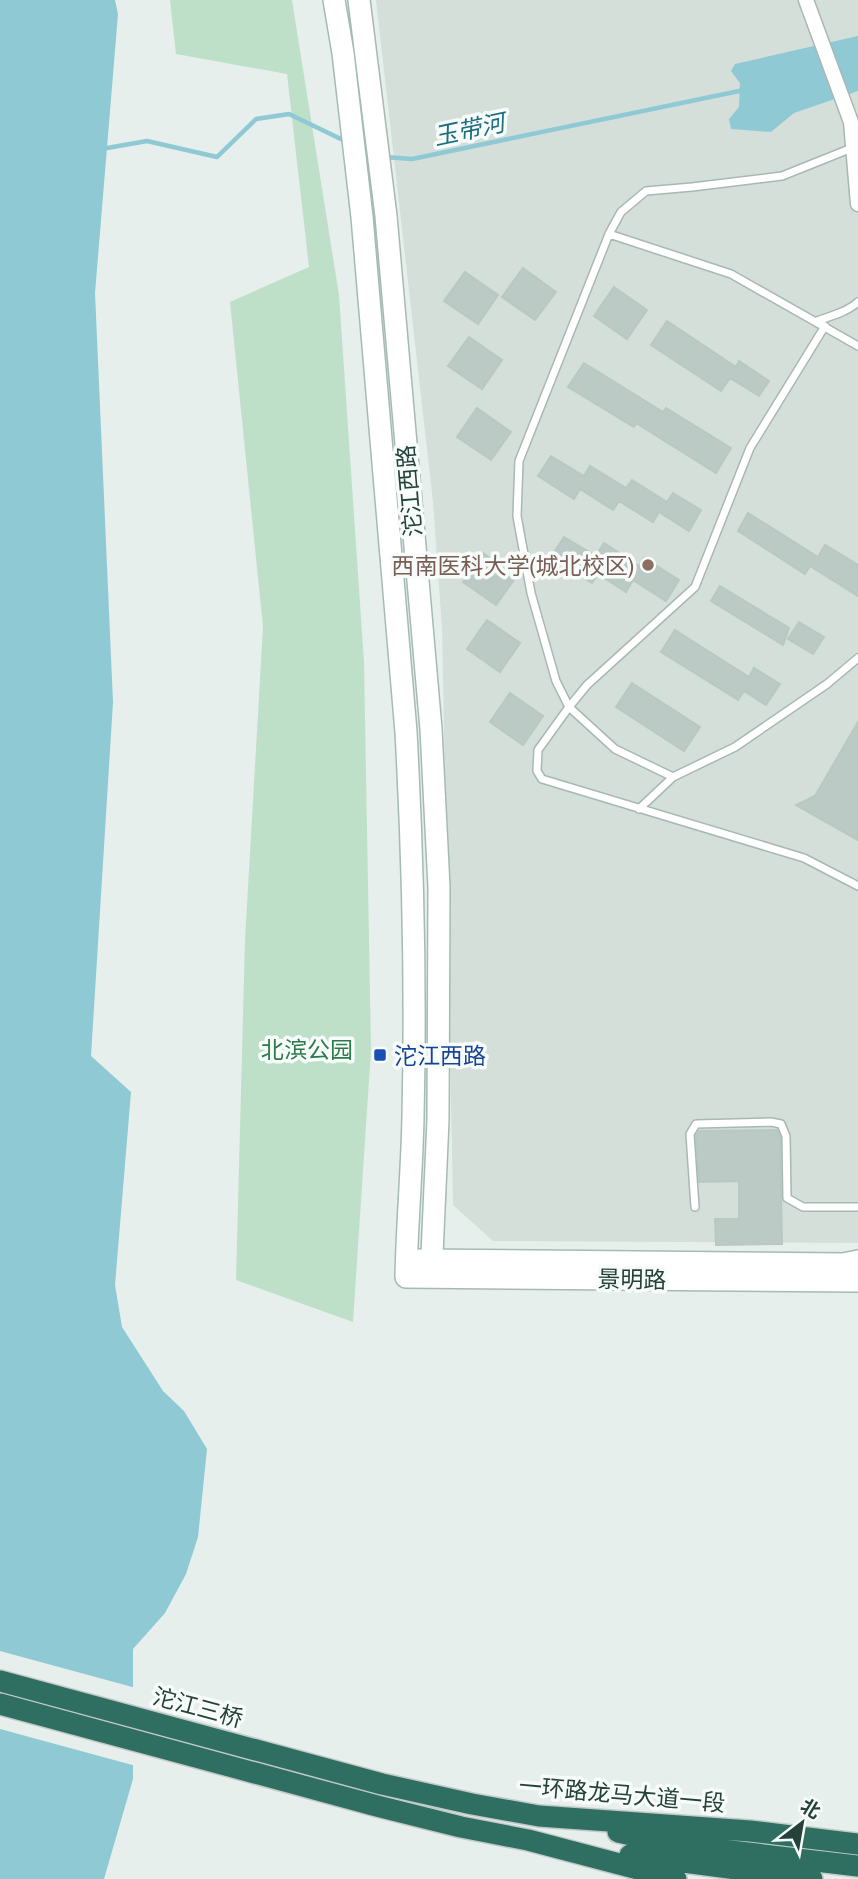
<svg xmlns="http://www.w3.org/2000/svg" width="858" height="1879" font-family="'Archivo Narrow','Noto Sans SC',sans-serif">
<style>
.built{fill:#d4dfda}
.green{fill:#bfe0c8}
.water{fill:#8ec9d4}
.pier{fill:#e6efeb}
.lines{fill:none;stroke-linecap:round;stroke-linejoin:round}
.stream{stroke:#8ec9d4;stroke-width:4.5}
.building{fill:#bbcac4;stroke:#b8c9c2;stroke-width:2}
.lane-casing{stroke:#a8b8b2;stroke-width:10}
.street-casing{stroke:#a8b8b2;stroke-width:17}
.secondary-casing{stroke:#a4bbb3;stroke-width:24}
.highway-casing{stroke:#c2cac8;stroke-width:24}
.lane{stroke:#fff;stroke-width:7}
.street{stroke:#fff;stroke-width:14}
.secondary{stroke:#fff;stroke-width:21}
.highway{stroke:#2f6f62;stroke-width:21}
.education-dot{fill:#8d6e63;stroke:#f7fbf9;stroke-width:2.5}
.transit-dot{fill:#1a4fb4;stroke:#f7fbf9;stroke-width:2.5}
.labels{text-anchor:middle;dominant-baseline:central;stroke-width:7;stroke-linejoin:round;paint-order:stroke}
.street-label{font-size:23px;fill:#24423a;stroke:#f7fbf9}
.education-label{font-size:23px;fill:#785e54;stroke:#f7fbf9;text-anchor:end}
.park-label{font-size:23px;fill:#2d7a4b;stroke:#f7fbf9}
.transit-label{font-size:23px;fill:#164399;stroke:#f7fbf9;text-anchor:start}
.water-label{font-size:24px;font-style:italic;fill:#1c6f80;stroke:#f7fbf9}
</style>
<rect width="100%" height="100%" fill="#e6efeb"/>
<path class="built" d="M 376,0 L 858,0 L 858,1243 L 493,1241 L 453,1205 L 442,628 L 433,502 Z"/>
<path class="green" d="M 170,0 L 292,0 L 339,295 L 364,662 L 371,1050 L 353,1322 L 236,1280 L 245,940 L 263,627 L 230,302 L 309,267 L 287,74 L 176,54 Z"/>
<path class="water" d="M 0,0 L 115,0 L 118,14 L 95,293 L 113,702 L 91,1056 L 131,1092 L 115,1285 L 122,1327 L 163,1391 L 184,1411 L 207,1449 L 198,1537 L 186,1574 L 165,1613 L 133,1649 L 133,1779 L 104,1879 L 0,1879 Z
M 858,36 L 858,91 L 794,113 L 771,132 L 731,129 L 729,119 L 739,107 L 740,83 L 731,71 L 735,64 Z"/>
<path class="pier" d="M 0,1651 L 136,1688 L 136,1766 L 0,1729 Z"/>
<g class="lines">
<path class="stream" d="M 107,148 L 147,141 L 217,157 L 256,119 L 289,114 L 345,141
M 385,157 L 412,159 L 744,90"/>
</g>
<path class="building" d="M 523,268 L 556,292 L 535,320 L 502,297 Z
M 465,272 L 498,295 L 478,324 L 444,301 Z
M 614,287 L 647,310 L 627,339 L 594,316 Z
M 667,321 L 736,367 L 739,361 L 769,381 L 759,396 L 730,378 L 721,391 L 651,345 Z
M 469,337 L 502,360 L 482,389 L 448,366 Z
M 584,363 L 663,412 L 666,408 L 731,448 L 716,473 L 636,423 L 634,427 L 568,387 Z
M 477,408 L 511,432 L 491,460 L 457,437 Z
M 551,456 L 584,476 L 590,466 L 626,488 L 632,480 L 667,502 L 673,493 L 701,510 L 689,531 L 659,512 L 653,522 L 619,501 L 613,510 L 580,489 L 574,499 L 538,476 Z
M 748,513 L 818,557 L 825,545 L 858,565 L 858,596 L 810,566 L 805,574 L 738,531 Z
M 564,537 L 596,556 L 604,543 L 639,566 L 644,558 L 679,580 L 666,601 L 633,580 L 626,592 L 598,574 L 592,583 L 551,557 Z
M 483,553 L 516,577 L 496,605 L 463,582 Z
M 720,586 L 789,628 L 783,645 L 711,601 Z
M 487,620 L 520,643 L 500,672 L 467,649 Z
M 799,622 L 824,637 L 813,654 L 788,639 Z
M 675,630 L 749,677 L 754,668 L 780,684 L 766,705 L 744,691 L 738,700 L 661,652 Z
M 632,683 L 700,727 L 684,751 L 616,707 Z
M 510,693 L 543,716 L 523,745 L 490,722 Z
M 858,722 L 858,840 L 796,805 L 815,796 Z
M 777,1130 L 780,1137 L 782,1244 L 716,1245 L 715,1219 L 739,1219 L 739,1181 L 699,1182 L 696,1136 L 699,1131 Z"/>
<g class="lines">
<defs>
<path id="lane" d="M 609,234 L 731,274 L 858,346
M 817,321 C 831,316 847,312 858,302
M 825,326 L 750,448 L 695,587 L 587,685 L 569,707 L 538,750 L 537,771 L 542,779 L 804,858 L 858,886
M 673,777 L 615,749 L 569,707 L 556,681 L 531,593 L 517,516 L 519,461 L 609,234 L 621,212 L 646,191 L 692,187 L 782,176 L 852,148
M 639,809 L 673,777 L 735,747 L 827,684 L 858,658
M 695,1207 L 690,1134 L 696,1124 L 771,1122 L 781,1124 L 786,1136 L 787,1198 L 803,1207 L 858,1207"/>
<path id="street" d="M 806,0 L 851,122 L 858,204"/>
<path id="secondary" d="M 334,0 L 343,53 L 362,217 L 406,732 C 413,860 416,988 413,1117 C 412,1170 407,1223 406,1277 L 858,1281
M 359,0 L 386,216 L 431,729 L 439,887 L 438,1120 L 431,1277
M 419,1260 L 843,1264 L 858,1261"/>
<path id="highway" d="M 0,1681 L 382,1784 L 472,1804 L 539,1816 L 750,1831 L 858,1844
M 0,1704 L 377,1806 L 461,1827 L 528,1840 L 676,1879
M 618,1832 L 671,1844 L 858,1866
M 630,1855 L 812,1879"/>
</defs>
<use href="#lane" class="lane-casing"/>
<use href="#street" class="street-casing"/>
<use href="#secondary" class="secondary-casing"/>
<use href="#highway" class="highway-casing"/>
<use href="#lane" class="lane"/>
<use href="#street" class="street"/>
<use href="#secondary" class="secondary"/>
<use href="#highway" class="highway"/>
</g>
<circle class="education-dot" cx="648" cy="565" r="7"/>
<rect class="transit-dot" x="373" y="1048" width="14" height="14" rx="3.5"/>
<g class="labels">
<g class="street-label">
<text transform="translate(409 491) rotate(-95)">沱江西路</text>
<text transform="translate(632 1279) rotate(1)">景明路</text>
<text transform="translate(198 1707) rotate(15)">沱江三桥</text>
<text transform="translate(622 1794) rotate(5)">一环路龙马大道一段</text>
</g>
<g class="education-label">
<text x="634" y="565">西南医科大学(城北校区)</text>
</g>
<g class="park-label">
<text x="307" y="1049">北滨公园</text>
</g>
<g class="transit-label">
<text x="394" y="1055">沱江西路</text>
</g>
<g class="water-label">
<text transform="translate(469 129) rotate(-12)">玉带河</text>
</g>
</g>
<g transform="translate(802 1823) rotate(31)" stroke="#f7fbf9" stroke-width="5" paint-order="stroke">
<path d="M0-5L12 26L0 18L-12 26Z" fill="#24423a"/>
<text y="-10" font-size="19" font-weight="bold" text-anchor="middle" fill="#24423a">北</text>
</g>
</svg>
